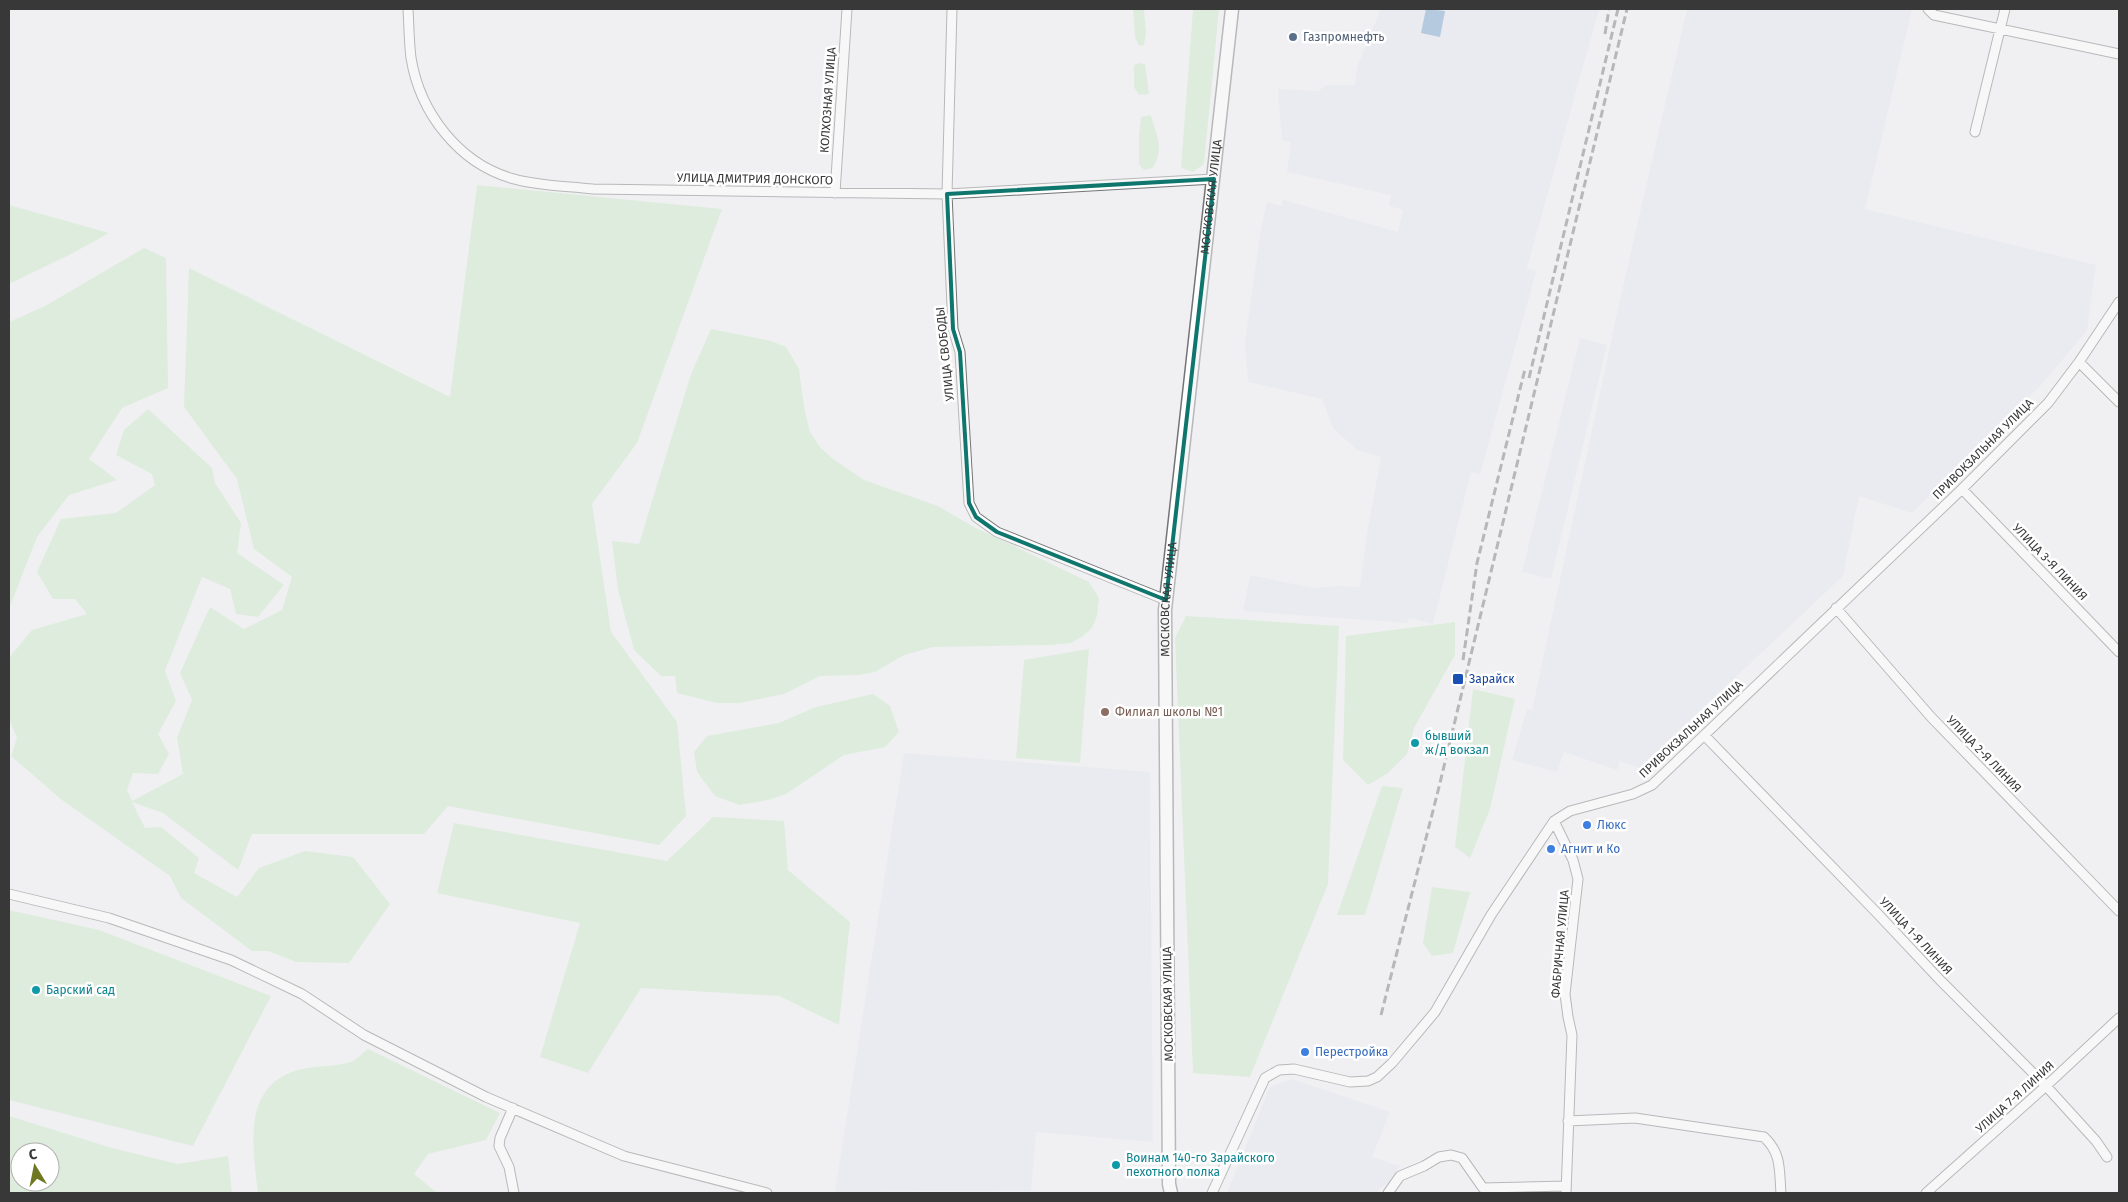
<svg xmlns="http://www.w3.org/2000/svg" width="2128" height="1202" font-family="'Fira Sans',sans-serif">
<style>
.built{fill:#e3e4ed}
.green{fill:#c7e6c4;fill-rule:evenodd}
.water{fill:#6e99c8}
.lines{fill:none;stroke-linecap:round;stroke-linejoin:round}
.minor-casing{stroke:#737476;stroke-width:11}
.secondary-casing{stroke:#737476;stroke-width:15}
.minor{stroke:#fff;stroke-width:9}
.secondary{stroke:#fff;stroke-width:12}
.rail{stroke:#717173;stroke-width:3;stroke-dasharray:8 4;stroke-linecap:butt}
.marked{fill:none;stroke:#0f766e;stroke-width:4;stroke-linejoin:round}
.service-dot{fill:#5c6f8a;stroke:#fff;stroke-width:2}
.transit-dot{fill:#1a4fb4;stroke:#fff;stroke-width:2}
.education-dot{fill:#8d6e63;stroke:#fff;stroke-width:2}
.culture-dot{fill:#0f9aa8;stroke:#fff;stroke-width:2}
.shop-dot{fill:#3f7fe0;stroke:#fff;stroke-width:2}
.labels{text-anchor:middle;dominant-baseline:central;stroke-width:5;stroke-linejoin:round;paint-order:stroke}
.service-label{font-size:12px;fill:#4e5e75;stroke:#fff;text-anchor:start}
.street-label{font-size:12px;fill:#383839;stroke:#fff}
.transit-label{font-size:12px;fill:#164399;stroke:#fff;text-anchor:start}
.education-label{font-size:12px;fill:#785e54;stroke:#fff;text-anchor:start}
.culture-label{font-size:12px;fill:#0d838f;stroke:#fff;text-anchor:start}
.shop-label{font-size:12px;fill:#366cbe;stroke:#fff;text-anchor:start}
</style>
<rect width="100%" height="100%" fill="#f0f0f3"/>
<path class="built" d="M 1381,9 L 1599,9 L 1527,268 L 1536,272 L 1480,474 L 1471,472 L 1433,624 L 1409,618 L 1407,623 L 1243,611 L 1250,575 L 1313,588 L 1338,586 L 1360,587 L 1367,533 L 1381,457 L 1357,450 L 1333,428 L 1322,399 L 1248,382 L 1245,343 L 1260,234 L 1267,202 L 1281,206 L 1283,200 L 1398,232 L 1403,210 L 1389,206 L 1391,195 L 1287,172 L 1291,142 L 1282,140 L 1278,89 L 1318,91 L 1327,85 L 1355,85 L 1357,67 Z
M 1687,9 L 1912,9 L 1865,209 L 2096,265 L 2087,330 L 2043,383 L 1912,513 L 1859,496 L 1843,576 L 1639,768 L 1620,761 L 1617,770 L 1564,752 L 1557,772 L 1512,760 L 1527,709 L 1532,710 L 1619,304 Z
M 1580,338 L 1607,345 L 1551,579 L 1522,572 Z
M 904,753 L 1150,772 L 1153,1142 L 1036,1132 L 1031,1191 L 835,1192 Z
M 1292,1079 L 1390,1112 L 1372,1157 L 1400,1166 L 1387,1184 L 1380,1188 L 1377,1193 L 1227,1193 L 1270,1087 Z"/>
<path class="green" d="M 1133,9 L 1144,10 L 1146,33 L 1144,45 L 1139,46 L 1135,37 Z
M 1193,9 L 1219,9 L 1204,164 L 1193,172 L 1181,168 Z
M 1139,63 L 1145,64 L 1149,94 L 1139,95 L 1134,87 L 1134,65 Z
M 1151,115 C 1156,137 1165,146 1153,168 L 1144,170 L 1139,164 L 1139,136 L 1141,117 Z
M 477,185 L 722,209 L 637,443 L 592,504 L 611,632 L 677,722 L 686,816 L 659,845 L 448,806 L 424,834 L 252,834 L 238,870 L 163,813 L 132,802 L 145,828 L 161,827 L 199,858 L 194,873 L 237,897 L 259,868 L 305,851 L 353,857 L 390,904 L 349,963 L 296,962 L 268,951 L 252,951 L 181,898 L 170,876 L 62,800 L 11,756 L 17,738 L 9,719 L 9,658 L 32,630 L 87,614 L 75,599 L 53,599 L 37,572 L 61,519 L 116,513 L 155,485 L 152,474 L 116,455 L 124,430 L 148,409 L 212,468 L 215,483 L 241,523 L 237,553 L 284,585 L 258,617 L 236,614 L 230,589 L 202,577 L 165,671 L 176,701 L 158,734 L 169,754 L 158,774 L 133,773 L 127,790 L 132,801 L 183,774 L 177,738 L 192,700 L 180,673 L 210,607 L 244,629 L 282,610 L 292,577 L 254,549 L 237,479 L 184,407 L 189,268 L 450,397 Z
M 9,205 L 109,233 L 73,253 L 9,284 Z
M 144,248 L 166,258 L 168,388 L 122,408 L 89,459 L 117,480 L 69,495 L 37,537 L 9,609 L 9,322 L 45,306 Z
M 711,329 L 771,341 L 786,347 L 799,369 L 804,407 L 810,432 L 819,446 L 833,459 L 864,480 L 938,506 L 974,527 L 1089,582 L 1099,598 L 1097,616 L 1092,628 L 1083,636 L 1071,643 L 1050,645 L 933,647 L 904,655 L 875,672 L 859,675 L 820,676 L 784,694 L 739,703 L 717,703 L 677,693 L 675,676 L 661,676 L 634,650 L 618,590 L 612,541 L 639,544 L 691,374 Z
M 1186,616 L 1339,626 L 1328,884 L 1250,1077 L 1193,1073 L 1175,638 Z
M 1455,622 L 1455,655 L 1414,728 L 1407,754 L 1388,773 L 1368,785 L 1343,760 L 1346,636 Z
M 1089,649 L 1080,763 L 1016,758 L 1024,660 Z
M 1473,689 L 1515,699 L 1490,809 L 1470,858 L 1455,847 Z
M 873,694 L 890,706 L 899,732 L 885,747 L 844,755 L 786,794 L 768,800 L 739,805 L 715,796 L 697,772 L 694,752 L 707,736 L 779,723 L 816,707 Z
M 1382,786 L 1403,788 L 1365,915 L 1337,915 Z
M 713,817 L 784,821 L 788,870 L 850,922 L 839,1025 L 779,996 L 641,988 L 588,1073 L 540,1057 L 580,923 L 437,893 L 454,823 L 667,861 Z
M 1432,887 L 1470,892 L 1453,953 L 1432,956 L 1423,943 Z
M 9,910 L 99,930 L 271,996 L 193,1146 L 9,1100 Z
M 368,1049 L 500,1113 L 486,1140 L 428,1154 L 414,1174 L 437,1193 L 258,1193 C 252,1142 241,1080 307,1068 C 321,1066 340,1066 353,1061 C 358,1058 364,1052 368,1049 Z
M 9,1116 L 112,1148 L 178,1164 L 228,1156 L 232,1193 L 9,1193 ZM 20,1152 L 50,1152 L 50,1182 L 20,1182 Z"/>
<path class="water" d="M 1426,9 L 1445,11 L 1440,37 L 1421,33 Z"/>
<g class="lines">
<defs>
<path id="minor" d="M 408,9 C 409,25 409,42 411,58 C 420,113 459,164 514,179 C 539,186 566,186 593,189 L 947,194 L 1214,179
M 952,9 L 947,194 L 953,329 L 960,352 L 969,503 L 976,517 L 997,532 L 1166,600
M 1928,9 L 1934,15 L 2119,54
M 1975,132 L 2005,9
M 835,193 L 847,9
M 2079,362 L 2119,402
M 1962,489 L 2119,652
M 1836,608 L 1931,717 L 2119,911
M 1704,735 L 1876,912 L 1940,980 L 2046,1086 L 2096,1141 L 2107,1157
M 1554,821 L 1573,860 L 1578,879 L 1565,994 L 1568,1017 L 1572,1035 L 1566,1193
M 9,894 L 109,918 L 231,960 L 302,994 L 364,1035 L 486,1097 L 624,1156 L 767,1193
M 513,1108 L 500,1138 L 499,1146 L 509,1167 L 514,1193
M 1568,1121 L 1635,1118 L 1764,1137 C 1782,1154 1779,1170 1781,1193
M 1212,1193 L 1265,1078 L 1279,1070 L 1294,1069 L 1350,1082 L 1368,1081 L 1377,1077 L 1392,1063 L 1435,1012 L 1491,915 L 1554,821 L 1570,811 L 1633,794 L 1652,785 L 1962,489 L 2048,403 L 2079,362 L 2119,302
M 1388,1193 L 1400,1176 L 1424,1166 L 1439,1157 L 1451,1155 L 1462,1158 L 1483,1188 L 1566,1186
M 1926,1193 L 2046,1086 L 2119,1018"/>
<g id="secondary">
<path id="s1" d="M 1171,1193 L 1169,1184 L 1165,610 L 1232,9"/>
</g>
</defs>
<use href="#minor" class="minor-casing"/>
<use href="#secondary" class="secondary-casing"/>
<use href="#minor" class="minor"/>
<use href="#secondary" class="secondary"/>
<path class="rail" d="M 1605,34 L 1609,9
M 1529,378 L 1618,9
M 1463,660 L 1477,563 L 1525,369
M 1381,1015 L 1439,787 L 1627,9"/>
</g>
<path d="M0 0H2128V1202H0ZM 1214,179 L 1166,600 L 997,532 L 976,517 L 969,503 L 960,352 L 953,329 L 947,194 Z" fill="#f0f0f3" fill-opacity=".55" fill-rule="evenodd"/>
<path class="marked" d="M 1214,179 L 1166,600 L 997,532 L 976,517 L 969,503 L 960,352 L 953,329 L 947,194 Z"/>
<circle class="service-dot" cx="1293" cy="37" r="5"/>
<rect class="transit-dot" x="1452" y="673" width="12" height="12" rx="2.5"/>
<circle class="education-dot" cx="1105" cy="712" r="5"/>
<g class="culture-dot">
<circle cx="1415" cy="743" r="5"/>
<circle cx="36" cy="990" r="5"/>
<circle cx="1116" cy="1165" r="5"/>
</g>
<g class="shop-dot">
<circle cx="1587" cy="825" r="5"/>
<circle cx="1551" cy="849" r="5"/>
<circle cx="1305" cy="1052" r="5"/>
</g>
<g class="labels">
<g class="service-label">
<text x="1303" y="37">Газпромнефть</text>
</g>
<g class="street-label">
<text transform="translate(828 100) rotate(-86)">КОЛХОЗНАЯ УЛИЦА</text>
<text transform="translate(755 179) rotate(1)">УЛИЦА ДМИТРИЯ ДОНСКОГО</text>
<text stroke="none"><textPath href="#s1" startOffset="999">МОСКОВСКАЯ УЛИЦА</textPath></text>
<text transform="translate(945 354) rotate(-96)">УЛИЦА СВОБОДЫ</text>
<text transform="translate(1983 449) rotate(-45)">ПРИВОКЗАЛЬНАЯ УЛИЦА</text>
<text transform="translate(2050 562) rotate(46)">УЛИЦА 3-Я ЛИНИЯ</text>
<text stroke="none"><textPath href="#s1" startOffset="594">МОСКОВСКАЯ УЛИЦА</textPath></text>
<text transform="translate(1691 729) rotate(-43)">ПРИВОКЗАЛЬНАЯ УЛИЦА</text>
<text transform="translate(1984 754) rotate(46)">УЛИЦА 2-Я ЛИНИЯ</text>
<text transform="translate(1916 936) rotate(47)">УЛИЦА 1-Я ЛИНИЯ</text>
<text transform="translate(1560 944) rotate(-85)">ФАБРИЧНАЯ УЛИЦА</text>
<text transform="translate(1168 1004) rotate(-91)">МОСКОВСКАЯ УЛИЦА</text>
<text transform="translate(2015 1097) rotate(-42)">УЛИЦА 7-Я ЛИНИЯ</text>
</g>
<g class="transit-label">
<text x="1469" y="679">Зарайск</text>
</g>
<g class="education-label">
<text x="1115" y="712">Филиал школы №1</text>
</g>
<g class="culture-label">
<text x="1425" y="736">бывший<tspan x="1425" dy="14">ж/д вокзал</tspan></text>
<text x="46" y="990">Барский сад</text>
<text x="1126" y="1158">Воинам 140-го Зарайского<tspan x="1126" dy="14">пехотного полка</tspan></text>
</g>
<g class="shop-label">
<text x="1597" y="825">Люкс</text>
<text x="1561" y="849">Агнит и Ко</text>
<text x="1315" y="1052">Перестройка</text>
</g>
</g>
<rect width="2128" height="1202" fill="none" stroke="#383839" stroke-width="20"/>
<g transform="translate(35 1167) rotate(350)"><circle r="24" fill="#ffffff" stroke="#afafb0"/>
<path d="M0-4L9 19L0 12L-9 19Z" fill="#6f7720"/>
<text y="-8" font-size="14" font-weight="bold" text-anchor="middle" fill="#383839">С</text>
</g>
</svg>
